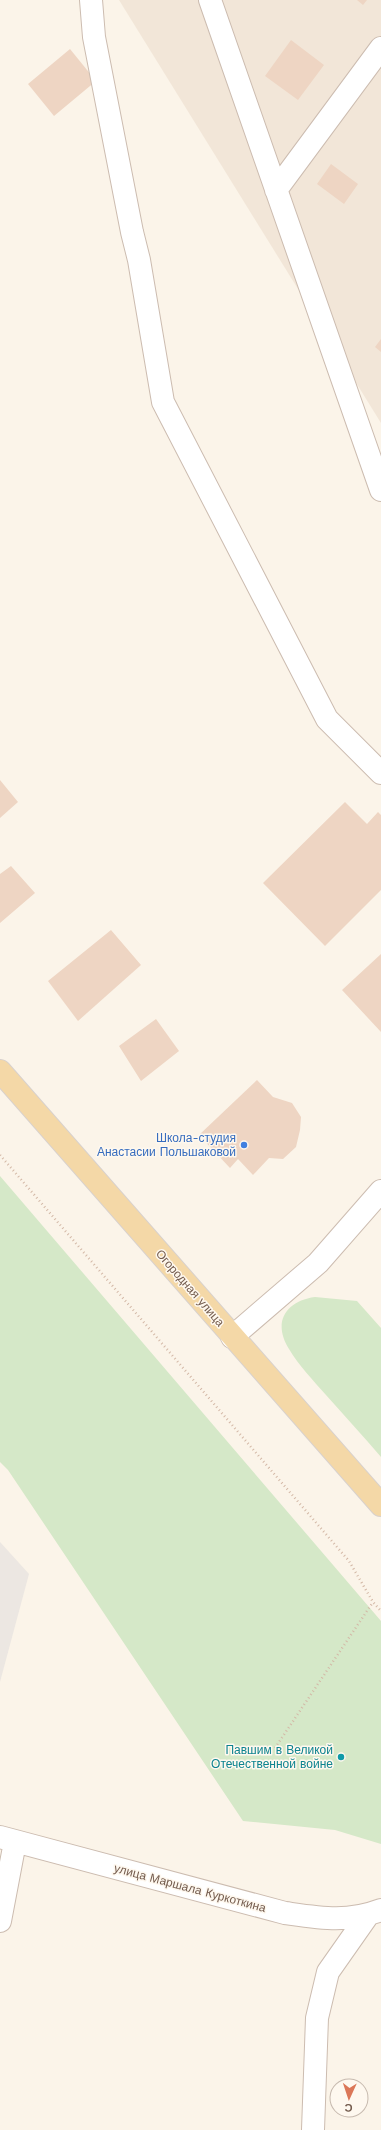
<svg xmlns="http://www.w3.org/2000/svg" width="381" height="2130" font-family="'Work Sans',sans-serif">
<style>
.residential{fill:#f2e6d8}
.industrial{fill:#ece7e2}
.green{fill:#d5e8c8}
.building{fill:#eed5c3}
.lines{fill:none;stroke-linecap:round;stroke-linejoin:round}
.minor-casing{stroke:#ccbcb0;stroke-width:24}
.major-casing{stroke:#d8d1cd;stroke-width:24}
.path{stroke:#d3b8a6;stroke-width:2.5;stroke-dasharray:1 3;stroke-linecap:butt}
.minor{stroke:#fff;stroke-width:22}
.major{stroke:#f4d8a7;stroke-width:22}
.shop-dot{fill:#3f7fe0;stroke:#fef8ef;stroke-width:1.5}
.culture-dot{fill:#0f9aa8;stroke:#fef8ef;stroke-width:1.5}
.labels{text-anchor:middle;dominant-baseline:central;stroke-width:3;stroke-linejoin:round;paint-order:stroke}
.shop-label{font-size:12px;fill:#366cbe;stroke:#fef8ef;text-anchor:end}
.street-label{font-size:12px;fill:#745c4e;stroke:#fef8ef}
.culture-label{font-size:12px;fill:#0d838f;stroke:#fef8ef;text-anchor:end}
</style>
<rect width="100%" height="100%" fill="#fbf4e9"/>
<path class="residential" d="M 119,0 L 381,0 L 381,423 Z"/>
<path class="industrial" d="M 0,1542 L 29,1574 L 0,1682 Z"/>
<path class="green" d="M 0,1176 L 381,1621 L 381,1844 L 335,1830 L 243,1821 L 8,1470 L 0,1462 Z
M 315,1297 L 357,1301 L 381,1328 L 381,1457 C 363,1436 344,1415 326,1395 C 313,1380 299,1366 289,1349 C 272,1322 286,1301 315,1297 Z"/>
<path class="building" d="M 357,0 L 367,0 L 363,5 Z
M 291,40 L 324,65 L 298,100 L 265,76 Z
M 70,49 L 96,81 L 54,116 L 28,84 Z
M 331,164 L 358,184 L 344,204 L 317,184 Z
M 381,339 L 381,352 L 375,347 Z
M 0,780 L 18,802 L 0,818 Z
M 345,802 L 367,824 L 378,812 L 381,815 L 381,890 L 325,946 L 263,883 Z
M 11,866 L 35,893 L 0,923 L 0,874 Z
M 111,930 L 141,965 L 78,1021 L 48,981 Z
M 381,954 L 381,1032 L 342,990 Z
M 156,1019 L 179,1051 L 141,1081 L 119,1046 Z
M 257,1080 L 273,1097 L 292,1103 L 301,1117 L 300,1130 L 296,1147 L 283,1159 L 269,1158 L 253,1175 L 238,1159 L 230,1168 L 199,1135 Z"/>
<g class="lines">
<defs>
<path id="minor" d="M 91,0 L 94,37 L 132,232 L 139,260 L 163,402 L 327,719 L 381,773
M 210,0 L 381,490
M 276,190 L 381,48
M 232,1337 L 318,1263 L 381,1191
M 0,1837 L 285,1913 C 320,1918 347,1923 381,1910
M 0,1921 L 15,1842
M 313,2130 L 317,2018 L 328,1972 L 368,1915"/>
<path id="major" d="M 0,1071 L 381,1505"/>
</defs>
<use href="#minor" class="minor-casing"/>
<use href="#major" class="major-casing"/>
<path class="path" d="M 0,1155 L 349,1561 L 373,1602 L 381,1611
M 275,1748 L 373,1602"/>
<use href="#minor" class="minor"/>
<use href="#major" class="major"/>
</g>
<circle class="shop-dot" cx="244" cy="1145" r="4"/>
<circle class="culture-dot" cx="341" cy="1757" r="4"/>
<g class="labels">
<g class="shop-label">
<text x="236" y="1138">Школа-студия<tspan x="236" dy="14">Анастасии Польшаковой</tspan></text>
</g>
<g class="street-label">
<text transform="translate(190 1288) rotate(49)">Огородная улица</text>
<text transform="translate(190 1888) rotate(15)">улица Маршала Куркоткина</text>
</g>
<g class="culture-label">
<text x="333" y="1750">Павшим в Великой<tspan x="333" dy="14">Отечественной войне</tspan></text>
</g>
</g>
<g transform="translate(349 2098) rotate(183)"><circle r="19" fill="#fef8ef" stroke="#c7baaf"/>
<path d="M0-3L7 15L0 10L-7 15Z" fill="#db7758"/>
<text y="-6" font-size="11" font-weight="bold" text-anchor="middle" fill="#745c4e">С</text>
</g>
</svg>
